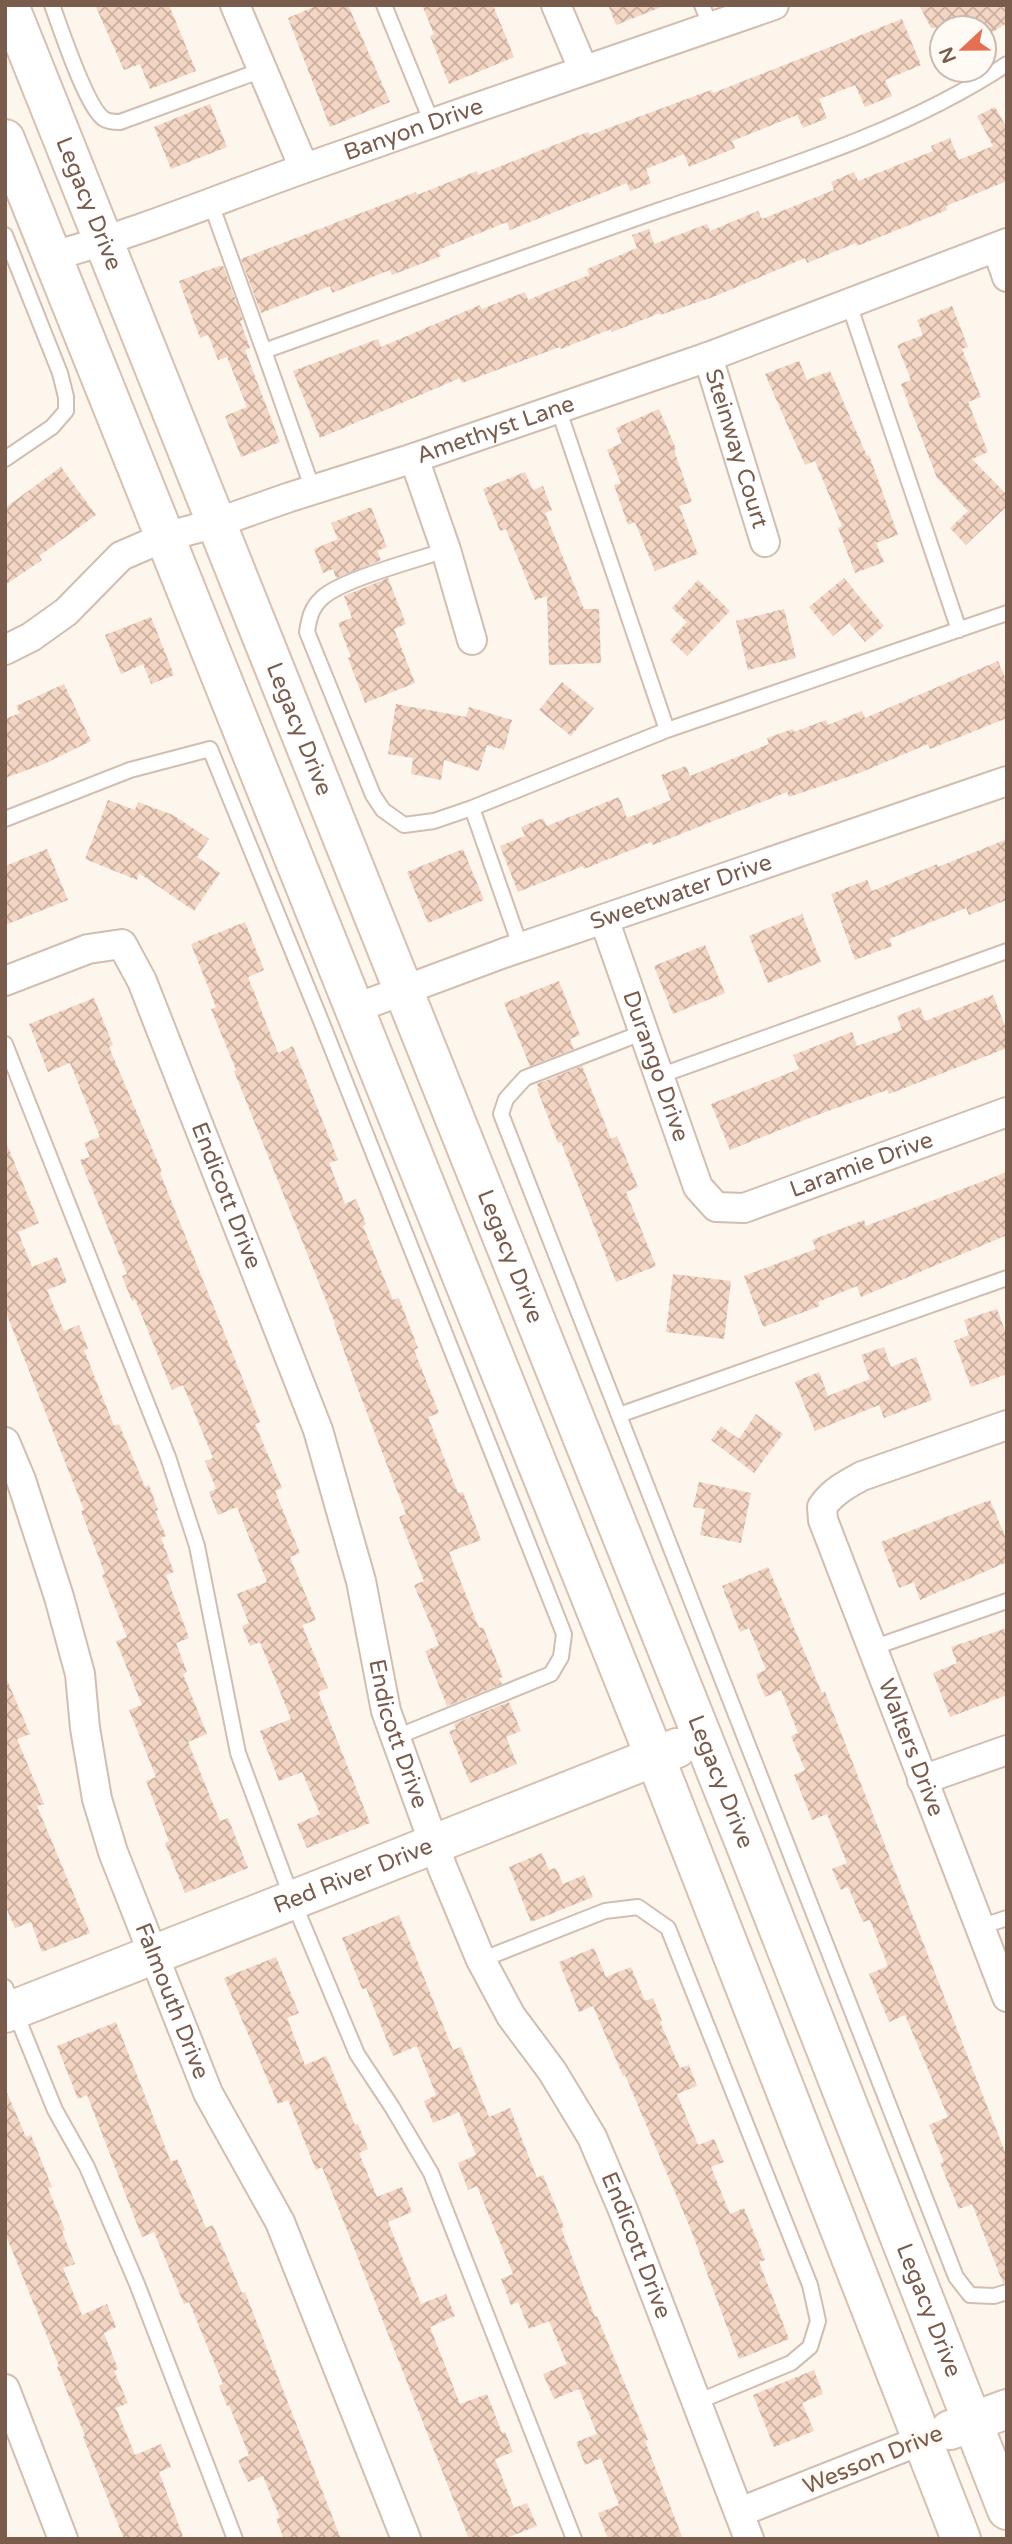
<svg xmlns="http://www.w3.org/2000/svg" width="1012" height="2544" font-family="'Varela Round',sans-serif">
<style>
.building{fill:url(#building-cross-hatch)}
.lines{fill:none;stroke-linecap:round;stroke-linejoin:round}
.lane-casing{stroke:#d1beb0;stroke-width:18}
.street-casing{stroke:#d1beb0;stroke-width:32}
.secondary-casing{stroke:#d6c0b0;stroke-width:42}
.lane{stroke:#fff;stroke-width:14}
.street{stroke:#fff;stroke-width:28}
.secondary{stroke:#fff;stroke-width:38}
.labels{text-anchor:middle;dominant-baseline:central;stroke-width:7;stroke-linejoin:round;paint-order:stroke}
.street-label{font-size:23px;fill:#7a5c4d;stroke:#fffaf3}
</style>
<defs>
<pattern id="building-cross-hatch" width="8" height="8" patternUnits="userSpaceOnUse" patternTransform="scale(1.75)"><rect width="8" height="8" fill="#f3d5c3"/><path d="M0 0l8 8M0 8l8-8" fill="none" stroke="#cab0a1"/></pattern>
</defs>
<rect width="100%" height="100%" fill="#fdf6ec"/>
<path class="building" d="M 95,5 L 169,5 L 196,71 L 150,89 L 140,64 L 124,70 Z
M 318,5 L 348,5 L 390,102 L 330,127 L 288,18 Z
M 422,5 L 493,5 L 514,57 L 449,84 L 430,36 L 434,34 Z
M 608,5 L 664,5 L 664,6 L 616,25 Z
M 919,5 L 1007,5 L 1007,23 L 985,37 L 984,28 L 931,28 Z
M 902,19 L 921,65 L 885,80 L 892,96 L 865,107 L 855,85 L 819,99 L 827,118 L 803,128 L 797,115 L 732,141 L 735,148 L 689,167 L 684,154 L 646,169 L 651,183 L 630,191 L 627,183 L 510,230 L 507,222 L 438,250 L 441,256 L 392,275 L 390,270 L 332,293 L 330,286 L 261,313 L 241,259 L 416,192 L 417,195 L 477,171 L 478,175 L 588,132 L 590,135 L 711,90 L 713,93 Z
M 210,104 L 227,147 L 171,169 L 154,127 Z
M 995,107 L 1007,128 L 1007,181 L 946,206 L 947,210 L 857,246 L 856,243 L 807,263 L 805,258 L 713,297 L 660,315 L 660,313 L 612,332 L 611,329 L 561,349 L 560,347 L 462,383 L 460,378 L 320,438 L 293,371 L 378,339 L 381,347 L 480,305 L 482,309 L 525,292 L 528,300 L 589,275 L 587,269 L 637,248 L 632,235 L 649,229 L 654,244 L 707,224 L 710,231 L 758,211 L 762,219 L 834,190 L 831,182 L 854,172 L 858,181 L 933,151 L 931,146 L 950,138 L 959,160 L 993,146 L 977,116 Z
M 219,266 L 223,266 L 243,320 L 240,321 L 250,348 L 245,350 L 280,442 L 241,457 L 225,416 L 247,407 L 227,357 L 218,360 L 208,335 L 200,338 L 179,281 Z
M 952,306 L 968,347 L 962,349 L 981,397 L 968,402 L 988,452 L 972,459 L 1007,495 L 1007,506 L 966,545 L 950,528 L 968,511 L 937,478 L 901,384 L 911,380 L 897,345 L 923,335 L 917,320 Z
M 799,361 L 807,380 L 830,371 L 867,456 L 869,455 L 898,535 L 876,543 L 884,562 L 855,573 L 838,528 L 842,526 L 815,461 L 805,465 L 765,374 Z
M 659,409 L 676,449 L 674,450 L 692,502 L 679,506 L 698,554 L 655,571 L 635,522 L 628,525 L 614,485 L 621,483 L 607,450 L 622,443 L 616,428 Z
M 61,467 L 96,515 L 39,556 L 42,560 L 5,585 L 5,508 Z
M 525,472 L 533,490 L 543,486 L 552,510 L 545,513 L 584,609 L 599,609 L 601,663 L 549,665 L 547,596 L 535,600 L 506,529 L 500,531 L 483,489 Z
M 371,507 L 387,547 L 377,551 L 381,560 L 336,578 L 333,569 L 323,573 L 314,549 L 338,539 L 331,523 Z
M 388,578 L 406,624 L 394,629 L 415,683 L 365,703 L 348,658 L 351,657 L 338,623 L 352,618 L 344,596 Z
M 844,578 L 884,626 L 865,642 L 849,623 L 833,636 L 809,607 Z
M 698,580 L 730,611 L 687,656 L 670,640 L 687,622 L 672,608 Z
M 784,609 L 796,658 L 748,670 L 736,621 Z
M 151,617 L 174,675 L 151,684 L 143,664 L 121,674 L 105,635 Z
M 998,661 L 1007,682 L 1007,718 L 930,749 L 928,744 L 862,772 L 789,797 L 787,792 L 653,845 L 651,842 L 584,869 L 583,866 L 518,892 L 500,846 L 525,836 L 521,827 L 543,818 L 547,826 L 619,797 L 627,818 L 671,800 L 661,775 L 686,766 L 690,776 L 769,744 L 767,738 L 793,729 L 794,732 L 826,720 L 828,725 L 862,711 L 865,718 Z
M 562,682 L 594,708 L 571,736 L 539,710 Z
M 64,684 L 91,741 L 44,764 L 5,778 L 5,719 L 20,713 L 16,706 Z
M 396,704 L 466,717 L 469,707 L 512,720 L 504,750 L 487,745 L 479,771 L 444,760 L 441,780 L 411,774 L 413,758 L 388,754 Z
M 108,800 L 135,810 L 138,802 L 173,815 L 209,839 L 197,857 L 220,873 L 194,911 L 139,873 L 137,880 L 85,859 Z
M 1007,839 L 1007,900 L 969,915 L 966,908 L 889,939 L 892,946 L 855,960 L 831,894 L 867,880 L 872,891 L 937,864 L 938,867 Z
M 47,849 L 68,900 L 5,925 L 5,866 Z
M 463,849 L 484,900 L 428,923 L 407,872 Z
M 802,914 L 821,962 L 768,983 L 749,936 Z
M 245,922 L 264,970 L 248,977 L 278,1053 L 293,1046 L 338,1160 L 329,1163 L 345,1204 L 356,1199 L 366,1224 L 363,1226 L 393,1300 L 399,1298 L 418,1348 L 414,1350 L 439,1413 L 428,1417 L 458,1493 L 463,1492 L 481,1540 L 449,1552 L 479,1628 L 483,1627 L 503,1677 L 499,1678 L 502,1684 L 447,1706 L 425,1651 L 439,1645 L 414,1585 L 424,1581 L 399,1517 L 406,1514 L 357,1387 L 334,1323 L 335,1323 L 234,1071 L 236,1070 L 211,1009 L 216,1007 L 191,944 Z
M 705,945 L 725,993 L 673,1014 L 654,966 Z
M 559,981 L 580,1035 L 570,1039 L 574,1049 L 530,1066 L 504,1003 Z
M 993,995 L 1007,1031 L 1007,1048 L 889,1094 L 887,1090 L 817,1115 L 730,1150 L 711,1104 L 799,1069 L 793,1055 L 852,1032 L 857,1046 L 902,1030 L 897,1016 L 920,1007 L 925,1021 Z
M 94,998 L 113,1045 L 109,1047 L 162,1172 L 160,1173 L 260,1422 L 255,1424 L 282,1488 L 275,1491 L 300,1553 L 290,1557 L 316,1620 L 302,1625 L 328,1688 L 318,1692 L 370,1823 L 307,1848 L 297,1824 L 320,1814 L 302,1772 L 279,1781 L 260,1731 L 291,1719 L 260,1642 L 250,1646 L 242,1626 L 249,1623 L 237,1594 L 267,1582 L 237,1507 L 218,1515 L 209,1492 L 216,1489 L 205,1461 L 213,1458 L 183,1385 L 172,1390 L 135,1299 L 132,1301 L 122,1276 L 127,1274 L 80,1160 L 90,1157 L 84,1143 L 100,1137 L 70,1063 L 48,1072 L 29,1024 Z
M 582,1066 L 611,1139 L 617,1136 L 638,1187 L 626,1192 L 656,1266 L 616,1282 L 561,1142 L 558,1143 L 537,1089 L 539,1088 L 537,1084 Z
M 6,1142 L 39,1223 L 18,1232 L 32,1267 L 57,1257 L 67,1282 L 47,1290 L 64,1331 L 79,1325 L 88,1349 L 84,1350 L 114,1426 L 119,1424 L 145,1487 L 149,1485 L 158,1510 L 155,1511 L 166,1536 L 161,1538 L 174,1572 L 166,1575 L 189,1638 L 176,1643 L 187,1672 L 183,1674 L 207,1734 L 188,1742 L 220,1821 L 228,1818 L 248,1868 L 185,1893 L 165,1843 L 169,1841 L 146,1781 L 156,1777 L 129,1710 L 142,1705 L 116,1641 L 127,1637 L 102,1575 L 105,1574 L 81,1511 L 84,1510 L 5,1310 Z
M 1007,1172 L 1007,1235 L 861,1297 L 857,1286 L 818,1302 L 820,1306 L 763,1327 L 744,1276 L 816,1249 L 812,1240 L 864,1220 L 866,1226 Z
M 673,1274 L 731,1281 L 724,1339 L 666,1332 Z
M 997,1309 L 1007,1336 L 1007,1374 L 971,1387 L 954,1341 L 969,1335 L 964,1320 Z
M 884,1347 L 891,1367 L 916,1357 L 932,1400 L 884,1418 L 879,1405 L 815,1431 L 795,1382 L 819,1372 L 828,1396 L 870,1379 L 861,1355 Z
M 756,1414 L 783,1434 L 754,1473 L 711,1440 L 721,1426 L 739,1439 Z
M 699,1482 L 751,1493 L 741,1543 L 700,1535 L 705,1509 L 693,1507 Z
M 990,1500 L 1007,1541 L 1007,1562 L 920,1600 L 914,1582 L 899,1588 L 881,1542 Z
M 768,1567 L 822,1693 L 825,1692 L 1007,2157 L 1007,2283 L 1003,2283 L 972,2204 L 959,2209 L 940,2163 L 944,2162 L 929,2125 L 948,2117 L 905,2015 L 889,2022 L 869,1974 L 888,1966 L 870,1920 L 863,1922 L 848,1887 L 841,1890 L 832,1869 L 847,1863 L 827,1814 L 812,1820 L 794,1775 L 805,1770 L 791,1736 L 798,1733 L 781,1690 L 765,1697 L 756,1674 L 766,1670 L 749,1628 L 740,1632 L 722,1586 Z
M 1007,1628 L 1007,1695 L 950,1717 L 933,1673 L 957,1663 L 951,1647 Z
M 5,1675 L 30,1734 L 17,1739 L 44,1804 L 37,1806 L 90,1933 L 42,1952 L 31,1922 L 15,1928 L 5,1905 Z
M 509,1702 L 521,1731 L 506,1737 L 517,1764 L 470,1783 L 449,1731 L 456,1729 L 454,1724 Z
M 542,1853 L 549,1870 L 556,1868 L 563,1884 L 584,1875 L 593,1897 L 531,1922 L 509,1867 Z
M 399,1915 L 453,2050 L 461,2047 L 489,2117 L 510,2108 L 537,2178 L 543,2175 L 564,2227 L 561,2228 L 595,2317 L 597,2316 L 648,2440 L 645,2441 L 683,2539 L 608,2539 L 598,2513 L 619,2505 L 601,2458 L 585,2465 L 576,2442 L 597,2434 L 579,2389 L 554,2399 L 543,2374 L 567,2364 L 549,2321 L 529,2329 L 518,2302 L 511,2305 L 501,2279 L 513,2274 L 477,2186 L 468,2190 L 458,2163 L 476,2155 L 459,2112 L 433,2123 L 424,2101 L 436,2095 L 417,2046 L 393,2056 L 366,1988 L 362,1989 L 342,1938 Z
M 594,1948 L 606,1977 L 631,1967 L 645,2001 L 653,1998 L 662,2021 L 660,2022 L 680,2068 L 689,2065 L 697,2086 L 677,2094 L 698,2145 L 714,2139 L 724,2162 L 711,2167 L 730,2214 L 744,2208 L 765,2260 L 759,2262 L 789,2339 L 739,2359 L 691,2230 L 625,2075 L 623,2076 L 593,2006 L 579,2012 L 559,1962 Z
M 276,1957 L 299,2013 L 287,2018 L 305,2065 L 326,2056 L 355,2125 L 358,2124 L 368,2149 L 359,2153 L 377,2197 L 402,2187 L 412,2212 L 388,2222 L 421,2304 L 446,2294 L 455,2316 L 430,2327 L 460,2404 L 487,2394 L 502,2433 L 505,2432 L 513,2452 L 495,2459 L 514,2508 L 527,2503 L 537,2526 L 504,2539 L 469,2539 L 322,2167 L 316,2170 L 288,2100 L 278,2104 L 224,1978 Z
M 116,2022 L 171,2162 L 177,2159 L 206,2228 L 213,2225 L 242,2293 L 245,2292 L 341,2539 L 284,2539 L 276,2519 L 280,2518 L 263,2476 L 248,2482 L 238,2460 L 249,2455 L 229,2405 L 227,2406 L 219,2386 L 223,2384 L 189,2302 L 184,2304 L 154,2232 L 142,2237 L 87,2095 L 78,2099 L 57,2046 Z
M 5,2088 L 26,2137 L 31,2135 L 52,2187 L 48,2188 L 65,2230 L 62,2231 L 75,2264 L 63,2268 L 82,2315 L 107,2304 L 116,2327 L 104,2333 L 118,2369 L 114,2371 L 128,2403 L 116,2408 L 135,2455 L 161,2444 L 171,2467 L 159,2472 L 184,2539 L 124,2539 L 83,2437 L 85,2436 L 57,2367 L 59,2366 L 5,2233 Z
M 814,2370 L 823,2394 L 802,2403 L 814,2431 L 774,2447 L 753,2395 Z"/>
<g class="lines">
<defs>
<path id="lane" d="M 52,5 C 61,29 86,107 104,119 C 109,122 115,122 120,122 L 262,70
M 384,5 L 432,123
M 702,5 L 711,27
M 210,201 L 264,351
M 5,235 L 60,373 L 66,397 L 66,411 L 52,427 L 5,459
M 849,304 L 959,630
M 558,408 L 667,730
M 313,490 L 264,351 C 396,304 527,256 660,210 C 777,170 903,133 1007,64
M 446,550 C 417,560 342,579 322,598 C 311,608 309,619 307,632 L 373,795 L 383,810 L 404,825 L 434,821 L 472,808 L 667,730 L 1007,613
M 472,808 L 521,948
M 5,819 L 130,770 L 210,749 L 321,1021 L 564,1634 L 561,1657 L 551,1674 L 394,1738
M 644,1032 L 525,1078 L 506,1099 L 501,1114 L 956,2277 L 970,2295 L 994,2296 L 1007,2292
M 5,1044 L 168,1457 L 197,1546 L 238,1753 L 293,1901 L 357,2054 L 392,2107 L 431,2173 L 574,2539
M 659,1076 L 1007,951
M 619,1415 L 1007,1278
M 872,1648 L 1007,1601
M 980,1927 L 1007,1918
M 481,1960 L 605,1911 L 638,1907 L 668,1928 L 810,2285 L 818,2321 L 810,2347 L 791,2363 L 697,2402
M 5,1987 L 55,2110 L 87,2167 L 137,2284 L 235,2539"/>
<g id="street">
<path d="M 235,5 L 304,168"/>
<path d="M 556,5 L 583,69"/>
<path d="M 997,248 L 1007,277"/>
<path id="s1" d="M 52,256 C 139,233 223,197 308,167 C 463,112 618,58 774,5"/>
<path id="s2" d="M 708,357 L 765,542"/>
<path d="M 414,458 L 446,550 L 472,640"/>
<path id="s3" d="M 5,650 L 31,637 L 66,612 L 121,556 L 165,537 L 216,523 L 290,497 L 414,458 L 708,357 L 1007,243"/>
<path id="s4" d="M 604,919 L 698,1187 L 716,1207 L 744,1208 L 1007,1112"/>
<path id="s5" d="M 5,981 L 88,949 L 122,944 L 142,981 L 318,1430 L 361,1581 L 386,1711 L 443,1869 L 481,1960 L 511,2016 L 552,2071 L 592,2137 L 623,2210 L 749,2539"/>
<path id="s6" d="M 356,1008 L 504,953 L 1007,781"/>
<path id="s7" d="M 1007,1425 L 862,1476 C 847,1484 832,1492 822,1507 L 823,1520 L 1007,1997"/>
<path id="s8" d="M 5,1442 L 21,1480 L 59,1597 L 80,1674 L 85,1728 L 97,1799 L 113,1852 L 208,2093 L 280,2222 L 406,2539"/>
<path d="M 922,1780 L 1007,1750"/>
<path d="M 5,2389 L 63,2539"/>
<path d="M 740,2512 L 922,2440"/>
</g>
<g id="secondary">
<path id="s9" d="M 9,5 L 746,1846 L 1007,2510"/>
<path d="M 5,139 L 655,1757 L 961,2539"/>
<path id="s10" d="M 5,2013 C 229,1925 454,1837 677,1748"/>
<path d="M 950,2430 L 1007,2409"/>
</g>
</defs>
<use href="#lane" class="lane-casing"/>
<use href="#street" class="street-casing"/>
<use href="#secondary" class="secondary-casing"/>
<use href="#lane" class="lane"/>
<use href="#street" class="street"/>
<use href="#secondary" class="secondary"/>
</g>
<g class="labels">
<g class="street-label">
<text stroke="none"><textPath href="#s1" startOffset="383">Banyon Drive</textPath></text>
<text stroke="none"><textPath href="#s9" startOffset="214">Legacy Drive</textPath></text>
<text stroke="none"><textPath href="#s3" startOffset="546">Amethyst Lane</textPath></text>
<text stroke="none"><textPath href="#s2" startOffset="96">Steinway Court</textPath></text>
<text stroke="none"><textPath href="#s9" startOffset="780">Legacy Drive</textPath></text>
<text stroke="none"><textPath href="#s6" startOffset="345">Sweetwater Drive</textPath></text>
<text stroke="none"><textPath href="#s4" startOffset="156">Durango Drive</textPath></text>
<text stroke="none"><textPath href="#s4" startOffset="464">Laramie Drive</textPath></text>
<text stroke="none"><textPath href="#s5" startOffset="396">Endicott Drive</textPath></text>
<text stroke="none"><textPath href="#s9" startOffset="1348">Legacy Drive</textPath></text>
<text stroke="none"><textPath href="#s5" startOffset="962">Endicott Drive</textPath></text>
<text stroke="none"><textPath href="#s7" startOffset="462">Walters Drive</textPath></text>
<text stroke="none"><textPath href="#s9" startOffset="1914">Legacy Drive</textPath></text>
<text stroke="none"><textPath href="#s10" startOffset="374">Red River Drive</textPath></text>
<text stroke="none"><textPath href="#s8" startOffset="586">Falmouth Drive</textPath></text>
<text stroke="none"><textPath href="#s5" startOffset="1530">Endicott Drive</textPath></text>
<text stroke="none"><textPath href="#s9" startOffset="2482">Legacy Drive</textPath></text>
<text transform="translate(873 2460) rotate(-22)">Wesson Drive</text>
</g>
</g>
<rect width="1012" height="2544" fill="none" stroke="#7a5c4d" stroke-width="14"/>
<g transform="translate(963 49) rotate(248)"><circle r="33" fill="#fffaf3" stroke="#cabbb1" stroke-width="2"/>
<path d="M0-5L12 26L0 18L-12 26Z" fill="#e76f51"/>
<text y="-10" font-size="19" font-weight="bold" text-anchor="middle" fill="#7a5c4d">N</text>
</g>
</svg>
